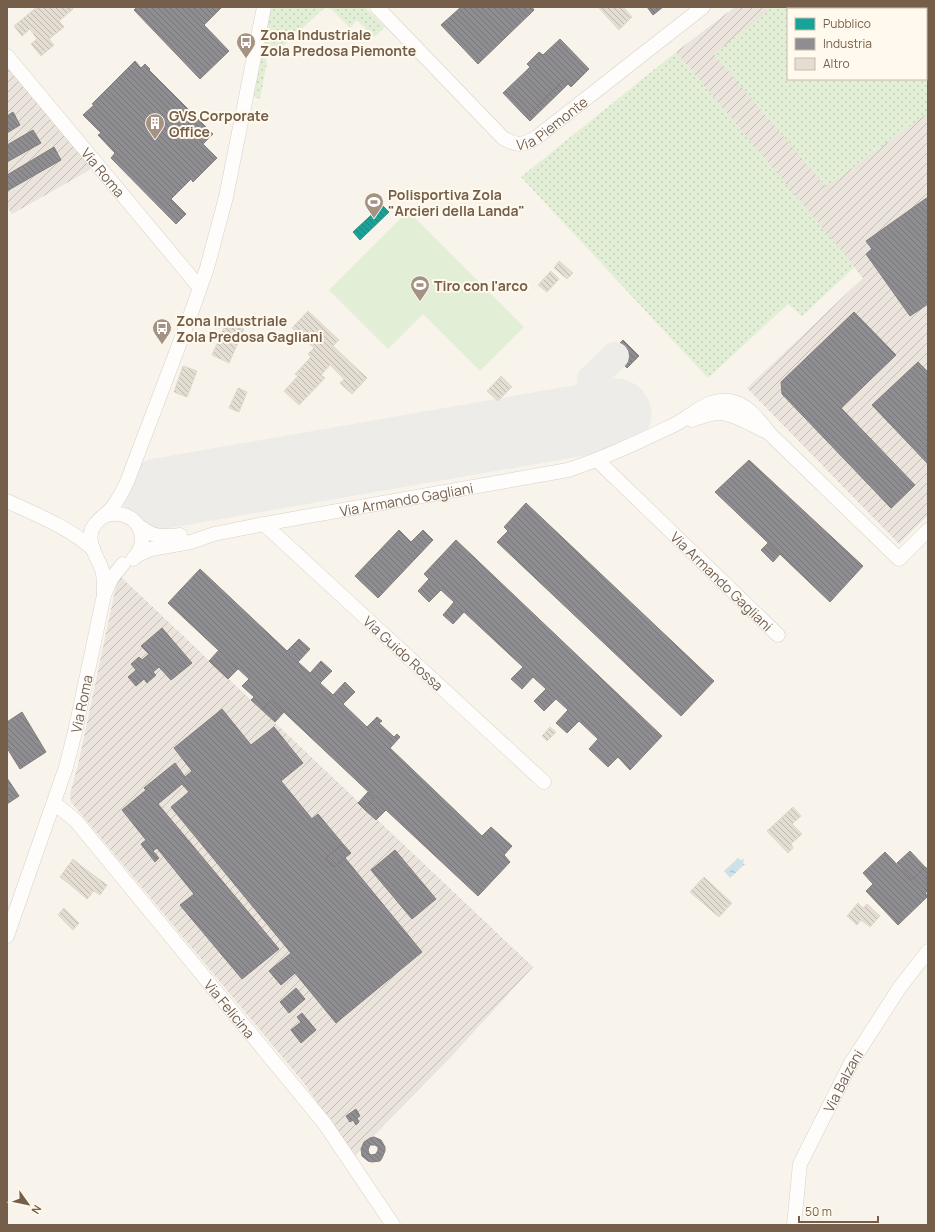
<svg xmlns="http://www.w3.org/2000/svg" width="935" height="1232" font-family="Manrope,sans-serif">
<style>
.industrial{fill:url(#industrial-furrows);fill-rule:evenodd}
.grass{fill:url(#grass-dots)}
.green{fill:#e2efd6}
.water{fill:url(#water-ripples)}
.public{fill:url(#public-back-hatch);stroke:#348f81}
.industry{fill:url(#industry-back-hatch);stroke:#867f7c;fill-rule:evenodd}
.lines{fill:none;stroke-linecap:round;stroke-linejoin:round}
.taxiway{stroke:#eeece8;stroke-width:28}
.runway{stroke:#eeece8;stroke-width:71}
.building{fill:url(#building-back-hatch);stroke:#e1d8cd}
.minor-casing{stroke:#d7d1c9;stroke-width:15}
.minor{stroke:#fefdfc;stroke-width:14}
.labels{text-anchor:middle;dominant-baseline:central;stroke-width:4;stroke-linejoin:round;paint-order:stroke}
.poi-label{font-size:14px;font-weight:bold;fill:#765f4a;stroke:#fffaed;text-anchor:start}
.street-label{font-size:14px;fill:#765f4a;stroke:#fffaed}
</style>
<defs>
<pattern id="industrial-furrows" width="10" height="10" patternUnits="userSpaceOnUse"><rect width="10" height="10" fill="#ebe4dc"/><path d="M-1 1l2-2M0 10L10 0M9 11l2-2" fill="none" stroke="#c3bcb4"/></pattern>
<pattern id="grass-dots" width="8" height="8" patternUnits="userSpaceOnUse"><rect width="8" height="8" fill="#e2efd6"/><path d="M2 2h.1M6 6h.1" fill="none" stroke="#c5cfb9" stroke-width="1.8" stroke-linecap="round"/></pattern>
<pattern id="water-ripples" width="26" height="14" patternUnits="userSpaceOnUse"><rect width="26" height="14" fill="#cde2e8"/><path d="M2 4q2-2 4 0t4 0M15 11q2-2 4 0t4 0" fill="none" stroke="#abbabe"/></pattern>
<pattern id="public-back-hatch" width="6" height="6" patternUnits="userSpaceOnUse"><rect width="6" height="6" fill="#17a398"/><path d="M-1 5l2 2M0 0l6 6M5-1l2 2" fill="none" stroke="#19887e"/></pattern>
<pattern id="industry-back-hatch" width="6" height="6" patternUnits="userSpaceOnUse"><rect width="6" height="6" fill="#8d8d92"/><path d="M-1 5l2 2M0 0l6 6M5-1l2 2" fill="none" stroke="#787679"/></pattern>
<pattern id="building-back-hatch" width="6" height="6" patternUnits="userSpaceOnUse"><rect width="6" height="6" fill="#e4ddd2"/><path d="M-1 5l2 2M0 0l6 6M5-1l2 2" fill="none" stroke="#bdb6ac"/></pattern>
</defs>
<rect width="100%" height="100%" fill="#f8f4eb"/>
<path class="industrial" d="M 735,7 L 928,7 L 928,515 L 899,544 L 747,388 L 863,278 L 676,52 ZM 788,9 L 926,9 L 926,79 L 788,79 Z
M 7,64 L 91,168 L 88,171 L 12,214 L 7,207 Z
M 120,576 L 533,967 L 449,1059 L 354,1156 L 303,1082 L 71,802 L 70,794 L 78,765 L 117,581 Z"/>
<path class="grass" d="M 270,7 L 365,7 L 385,27 L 374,37 L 357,20 L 350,28 L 331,9 L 326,8 L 322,10 L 279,50 L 275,51 L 263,40 Z
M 773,7 L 899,7 L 900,9 L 788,9 L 788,79 L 926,79 L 926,40 L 928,42 L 928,113 L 826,187 L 714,54 Z
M 676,52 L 855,267 L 802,316 L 788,304 L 708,378 L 521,177 Z
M 261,57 L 265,58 L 267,62 L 260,99 L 253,96 Z"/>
<path class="green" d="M 408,211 L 524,327 L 480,371 L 423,314 L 388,349 L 329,290 Z"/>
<path class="water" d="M 738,858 L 740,860 L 744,859 L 743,863 L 745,864 L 730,878 L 724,871 Z"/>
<path class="public" d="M 382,205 L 389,212 L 360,240 L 353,232 Z"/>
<path class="industry" d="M 137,7 L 222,7 L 204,25 L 229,51 L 200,79 L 134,10 Z
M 461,7 L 532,7 L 534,10 L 478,64 L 441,25 Z
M 647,7 L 663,7 L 653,15 Z
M 560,39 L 589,69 L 571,87 L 564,80 L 526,117 L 503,93 L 530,67 L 527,64 L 539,52 L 543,55 Z
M 135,61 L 141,68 L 145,64 L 150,69 L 149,70 L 213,134 L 203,144 L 217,158 L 193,182 L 191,179 L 171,199 L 186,214 L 176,224 L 111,158 L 115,153 L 98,135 L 101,133 L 83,115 L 94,105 L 92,104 Z
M 564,80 L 568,84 L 530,121 L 526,117 Z
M 13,112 L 20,125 L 7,133 L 7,116 Z
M 33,130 L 41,143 L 7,162 L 7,145 Z
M 54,147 L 61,160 L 7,191 L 7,175 Z
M 928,197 L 928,304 L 910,316 L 866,254 L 872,249 L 866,241 Z
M 854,312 L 896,355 L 841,408 L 915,485 L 891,508 L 782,394 L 781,382 Z
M 623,340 L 639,356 L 627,368 L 611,352 Z
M 918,362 L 928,372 L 928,464 L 872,405 Z
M 749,460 L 863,566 L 830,602 L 715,492 Z
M 526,503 L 714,681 L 681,716 L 497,542 L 508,531 L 504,527 Z
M 399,530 L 411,542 L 423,530 L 433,540 L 378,598 L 355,576 Z
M 456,540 L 662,736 L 630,770 L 618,757 L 608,767 L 589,749 L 598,739 L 579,721 L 567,733 L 556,723 L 568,710 L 556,699 L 544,711 L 534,701 L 546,689 L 533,677 L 522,689 L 511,679 L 523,667 L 464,612 L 453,624 L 443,615 L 454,602 L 441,590 L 429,602 L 418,591 L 429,579 L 424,574 Z
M 768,543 L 780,554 L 773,562 L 761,550 Z
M 200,569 L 287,651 L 299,639 L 310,649 L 298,662 L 310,673 L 321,661 L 332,671 L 320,683 L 333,695 L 345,682 L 355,692 L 343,704 L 367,727 L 377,717 L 382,721 L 379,723 L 394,737 L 397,734 L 400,737 L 390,748 L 482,836 L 491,827 L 512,846 L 504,855 L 510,862 L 478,896 L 386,810 L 376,820 L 364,809 L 375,798 L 271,700 L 262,710 L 251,700 L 254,697 L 242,686 L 249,679 L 168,603 Z
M 162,628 L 192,663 L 171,680 L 159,667 L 153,672 L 156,675 L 147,683 L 144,679 L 136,686 L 128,677 L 136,670 L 131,664 L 139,657 L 142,660 L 149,654 L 141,646 Z
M 219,650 L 238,669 L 228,679 L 209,661 Z
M 271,700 L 284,712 L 275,722 L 262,710 Z
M 222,709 L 251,745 L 274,727 L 303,763 L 281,781 L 312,819 L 318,814 L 343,844 L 326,858 L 334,867 L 345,858 L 422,952 L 336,1023 L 295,973 L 281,985 L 269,971 L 291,953 L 171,807 L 189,792 L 182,784 L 158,804 L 279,949 L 242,979 L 180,905 L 194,894 L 157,848 L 153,851 L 159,858 L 155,862 L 141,844 L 146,840 L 122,810 L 146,790 L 144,788 L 175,763 L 185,777 L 192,771 L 174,748 Z
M 22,712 L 46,752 L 20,769 L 7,748 L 7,722 Z
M 7,778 L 19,796 L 7,804 Z
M 368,792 L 375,798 L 364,809 L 358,803 Z
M 343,844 L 351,853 L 334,867 L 326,858 Z
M 395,850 L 436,899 L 412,919 L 371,870 Z
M 910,851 L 925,867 L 912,880 L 897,863 Z
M 885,852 L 912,880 L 925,867 L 928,869 L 928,891 L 925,893 L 928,896 L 898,925 L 866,891 L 873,884 L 863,873 Z
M 296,988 L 305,999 L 289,1013 L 280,1002 Z
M 302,1013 L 316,1030 L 301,1043 L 291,1030 L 301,1022 L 297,1017 Z
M 356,1109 L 360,1116 L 357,1118 L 359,1122 L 356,1125 L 353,1120 L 350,1122 L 346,1116 Z
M 374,1137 L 381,1140 L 385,1147 L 385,1151 L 382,1158 L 380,1161 L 372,1162 L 368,1161 L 362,1156 L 361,1149 L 364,1142 L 370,1138 ZM 370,1145 L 375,1145 L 378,1147 L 378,1150 L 376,1154 L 371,1155 L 369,1153 L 368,1150 Z"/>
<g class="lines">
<path class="taxiway" d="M 601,416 L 591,379 L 615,356"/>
<path class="runway" d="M 158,494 L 616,414"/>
</g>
<path class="building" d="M 37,7 L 72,7 L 73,9 L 59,21 L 64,27 L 49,39 L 54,45 L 41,56 L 31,44 L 37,39 L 30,29 L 22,36 L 14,26 Z
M 598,7 L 623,7 L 632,17 L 619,30 Z
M 559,261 L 573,273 L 567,279 L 554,268 Z
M 551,271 L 559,279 L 547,292 L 538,285 Z
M 308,311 L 339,340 L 333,346 L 367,378 L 352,394 L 340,383 L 344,379 L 330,365 L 321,375 L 325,378 L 299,405 L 284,391 L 298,376 L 295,374 L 311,357 L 308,354 L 314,348 L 292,328 Z
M 227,321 L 244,329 L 229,363 L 212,355 Z
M 183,366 L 197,371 L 187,397 L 174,392 Z
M 501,376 L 512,387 L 498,401 L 487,391 Z
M 238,388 L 247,392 L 239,412 L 229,408 Z
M 550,727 L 556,732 L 547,741 L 542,736 Z
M 793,807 L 801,816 L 792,824 L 802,834 L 791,844 L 793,848 L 788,853 L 767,831 Z
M 73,859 L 80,865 L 67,882 L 60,877 Z
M 80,865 L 107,885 L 100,895 L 94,891 L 87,899 L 67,882 Z
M 704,877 L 732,903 L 719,917 L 690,892 Z
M 858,903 L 863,908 L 867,904 L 880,916 L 870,927 L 861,920 L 857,925 L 847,916 Z
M 64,908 L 79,923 L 73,930 L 58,915 Z"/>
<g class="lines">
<defs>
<g id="minor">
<path id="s1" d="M 377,7 L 503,138 C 517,146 523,146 537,137 L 703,7"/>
<path id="s2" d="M 7,56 L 200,288"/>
<path d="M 692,420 C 701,417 710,413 720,413 C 735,414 752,425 765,431"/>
<path id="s3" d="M 597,460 L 778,635"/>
<path d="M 7,501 C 37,515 68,527 93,549"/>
<path d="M 104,516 C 133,505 155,537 133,559"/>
<path id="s4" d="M 264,524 L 544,782"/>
<path d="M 139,526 C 155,538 161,537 180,535"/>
<path id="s5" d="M 136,556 L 151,549 L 191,542 L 214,534 L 264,524 L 568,470 C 605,458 640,441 674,425 C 692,416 707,398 729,401 C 747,403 760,421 770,434 L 899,559 L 928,530"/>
<path d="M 104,595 C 104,587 104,580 103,573 C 99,558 86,545 92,529 C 96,520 105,516 111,509 C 118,501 122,492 127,482 L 190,316 L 207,268 L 226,197 L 264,7"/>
<path id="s6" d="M 54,803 L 75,820 L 85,832 L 325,1124 L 393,1225"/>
<path id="s7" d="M 7,936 L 66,767 L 75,732 L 104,595 L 111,579 L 123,564"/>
<path id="s8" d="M 794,1225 L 800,1164 L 851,1063 L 900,987 L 928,951"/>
</g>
</defs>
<use href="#minor" class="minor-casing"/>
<use href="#minor" class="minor"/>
</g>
<defs>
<symbol id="bus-pin" viewBox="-11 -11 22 30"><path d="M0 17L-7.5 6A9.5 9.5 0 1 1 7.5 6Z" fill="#a49382" stroke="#fffaed"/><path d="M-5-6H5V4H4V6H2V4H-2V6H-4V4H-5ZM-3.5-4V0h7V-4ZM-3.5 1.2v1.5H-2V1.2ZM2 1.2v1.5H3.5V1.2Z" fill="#fff"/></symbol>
<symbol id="building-pin" viewBox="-11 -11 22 30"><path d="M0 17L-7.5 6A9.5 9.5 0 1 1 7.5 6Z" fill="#a49382" stroke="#fffaed"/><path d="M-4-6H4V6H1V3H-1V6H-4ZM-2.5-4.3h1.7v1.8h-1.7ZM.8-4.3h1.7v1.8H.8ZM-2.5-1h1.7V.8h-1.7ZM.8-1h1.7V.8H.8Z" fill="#fff"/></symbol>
<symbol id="stadium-pin" viewBox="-11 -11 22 30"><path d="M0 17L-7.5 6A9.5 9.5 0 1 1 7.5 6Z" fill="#a49382" stroke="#fffaed"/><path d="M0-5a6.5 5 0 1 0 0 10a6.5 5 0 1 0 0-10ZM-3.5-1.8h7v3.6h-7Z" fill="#fff"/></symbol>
</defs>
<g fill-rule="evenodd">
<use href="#bus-pin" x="235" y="31" width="22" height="30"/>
<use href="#building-pin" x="144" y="112" width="22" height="30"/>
<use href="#stadium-pin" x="363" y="191" width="22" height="30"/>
<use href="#stadium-pin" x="409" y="274" width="22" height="30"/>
<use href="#bus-pin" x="151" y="317" width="22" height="30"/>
</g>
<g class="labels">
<g class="poi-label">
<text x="260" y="34">Zona Industriale<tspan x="260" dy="16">Zola Predosa Piemonte</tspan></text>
<text x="169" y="115">GVS Corporate<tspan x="169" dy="16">Office</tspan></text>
<text x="388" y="194">Polisportiva Zola<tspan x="388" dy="16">"Arcieri della Landa"</tspan></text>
<text x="434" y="285">Tiro con l'arco</text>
<text x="176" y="320">Zona Industriale<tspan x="176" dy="16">Zola Predosa Gagliani</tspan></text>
</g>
<g class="street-label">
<text stroke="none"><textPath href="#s1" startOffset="238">Via Piemonte</textPath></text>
<text stroke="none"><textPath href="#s2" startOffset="151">Via Roma</textPath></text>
<text stroke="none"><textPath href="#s5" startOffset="277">Via Armando Gagliani</textPath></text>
<text stroke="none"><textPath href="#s3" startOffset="174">Via Armando Gagliani</textPath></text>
<text stroke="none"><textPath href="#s4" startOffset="190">Via Guido Rossa</textPath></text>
<text stroke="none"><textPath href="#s7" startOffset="244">Via Roma</textPath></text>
<text stroke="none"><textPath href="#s6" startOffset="271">Via Felicina</textPath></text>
<text stroke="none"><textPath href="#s8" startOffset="155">Via Balzani</textPath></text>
</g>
</g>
<rect width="935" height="1232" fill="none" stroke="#765f4a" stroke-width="16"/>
<rect x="787" y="8" width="140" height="72" fill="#fffaed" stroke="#c8bcac"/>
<rect x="795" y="18" width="20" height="12" fill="#17a398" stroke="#c8bcac"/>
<text x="823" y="28" font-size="12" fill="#765f4a">Pubblico</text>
<rect x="795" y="38" width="20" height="12" fill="#8d8d92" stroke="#c8bcac"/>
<text x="823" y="48" font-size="12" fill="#765f4a">Industria</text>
<rect x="795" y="58" width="20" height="12" fill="#e4ddd2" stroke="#c8bcac"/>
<text x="823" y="68" font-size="12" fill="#765f4a">Altro</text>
<g transform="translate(28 1204) rotate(123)" stroke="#fffaed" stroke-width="3" paint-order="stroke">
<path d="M0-3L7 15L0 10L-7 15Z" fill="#765f4a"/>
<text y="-6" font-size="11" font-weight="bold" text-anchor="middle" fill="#765f4a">N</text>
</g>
<path d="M799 1216v6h79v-6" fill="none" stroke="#765f4a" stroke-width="2"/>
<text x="805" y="1216" font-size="12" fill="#765f4a" stroke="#fffaed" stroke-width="3" paint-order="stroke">50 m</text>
</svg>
